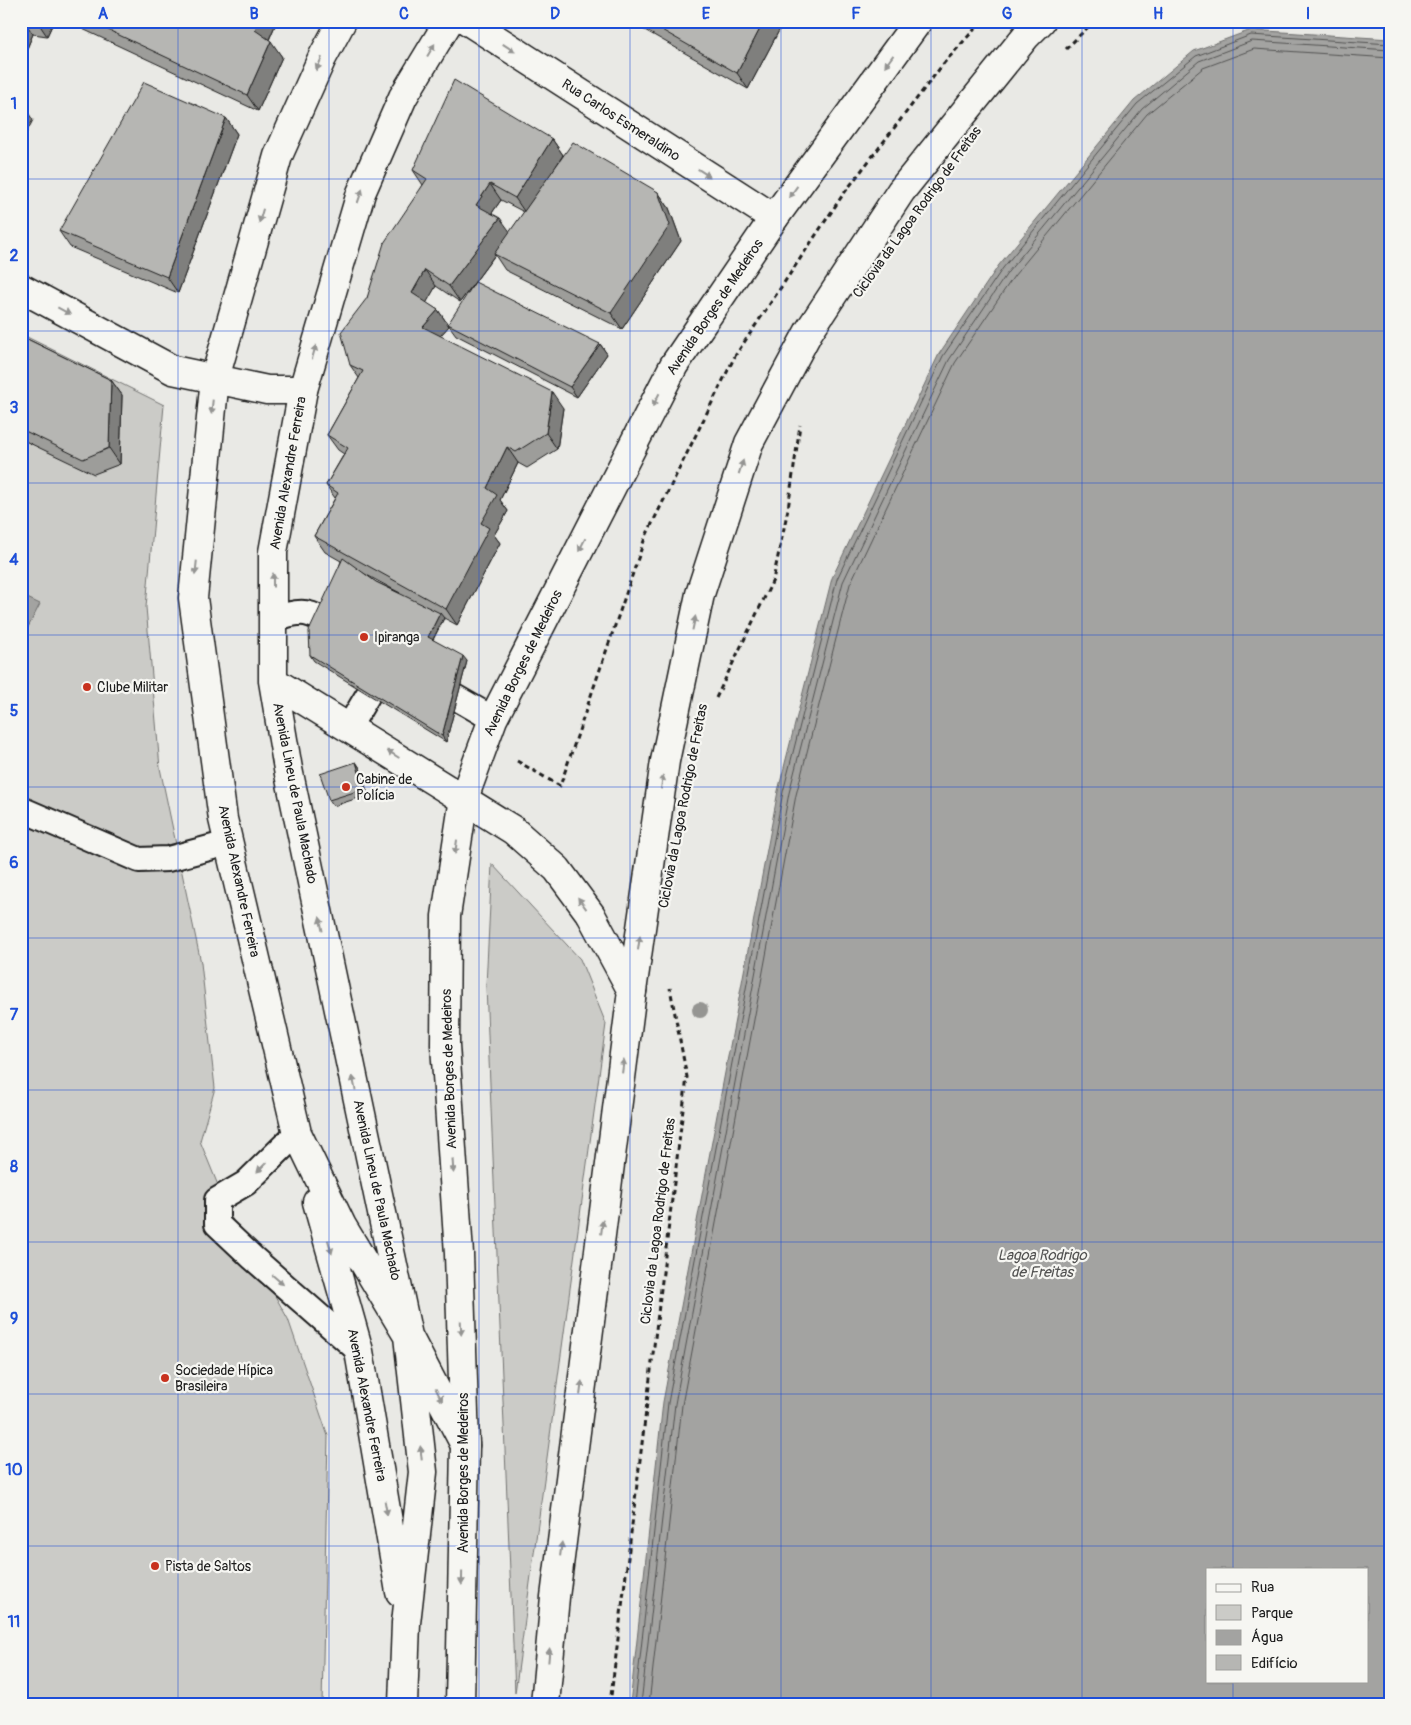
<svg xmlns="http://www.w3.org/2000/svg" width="1411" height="1725" font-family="Pangolin,sans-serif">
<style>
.green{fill:#cbcbc7;stroke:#747472}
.water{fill:#a3a3a1;stroke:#6d6d6c;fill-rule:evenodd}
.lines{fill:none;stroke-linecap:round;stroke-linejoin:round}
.shore{stroke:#525251;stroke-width:1}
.lane-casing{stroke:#1c1c1c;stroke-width:28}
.street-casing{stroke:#1c1c1c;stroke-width:31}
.secondary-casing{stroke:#1c1c1c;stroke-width:31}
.highway-casing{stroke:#1c1c1c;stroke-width:31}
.path{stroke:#1c1c1c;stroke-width:3;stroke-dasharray:5 4;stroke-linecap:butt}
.lane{stroke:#f6f6f2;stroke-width:24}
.street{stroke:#f6f6f2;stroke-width:28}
.secondary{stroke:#f6f6f2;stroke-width:28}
.highway{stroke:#f6f6f2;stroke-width:28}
.tree{fill:#959592}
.wall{fill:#9d9d9a;stroke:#1c1c1c;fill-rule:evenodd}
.shaded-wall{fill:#7f7f7d;stroke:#1c1c1c}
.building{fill:#b6b6b3;stroke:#1c1c1c}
.oneway{fill:#949492}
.grid{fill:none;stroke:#1d4ed8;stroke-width:1;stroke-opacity:0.55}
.poi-dot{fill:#c8321e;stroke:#f6f6f2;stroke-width:2}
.labels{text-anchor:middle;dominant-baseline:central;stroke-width:4.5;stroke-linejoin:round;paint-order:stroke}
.street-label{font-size:14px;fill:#1c1c1c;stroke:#f6f6f2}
.poi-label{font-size:14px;fill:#1c1c1c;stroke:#f6f6f2;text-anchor:start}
.water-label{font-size:15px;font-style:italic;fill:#525251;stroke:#f6f6f2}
.neatline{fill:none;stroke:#1d4ed8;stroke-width:2}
.grid-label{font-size:16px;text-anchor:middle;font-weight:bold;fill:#1d4ed8}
</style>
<rect width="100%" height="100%" fill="#e9e9e5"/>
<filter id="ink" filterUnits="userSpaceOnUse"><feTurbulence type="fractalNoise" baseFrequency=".02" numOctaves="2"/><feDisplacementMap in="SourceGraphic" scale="10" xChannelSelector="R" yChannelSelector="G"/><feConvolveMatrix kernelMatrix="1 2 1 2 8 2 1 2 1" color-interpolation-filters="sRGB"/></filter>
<g filter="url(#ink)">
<path class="green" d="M 21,334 L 164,405 L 146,607 L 160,768 L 201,963 L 215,1088 L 200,1141 L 231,1217 L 288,1319 L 328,1436 L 322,1704 L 21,1704 Z
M 492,864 L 580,959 L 606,1024 L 515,1693 L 486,986 Z"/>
<path class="water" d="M 1251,30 L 1390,39 L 1390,1704 L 630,1704 L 663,1402 L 778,791 L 832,578 L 939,354 L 999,265 L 1134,101 L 1194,51 ZM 1207,1569 L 1367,1569 L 1367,1681 L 1207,1681 Z
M 21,595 L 40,604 L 21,641 Z"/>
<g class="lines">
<path class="shore" d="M 635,1704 L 668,1403 L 783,792 L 837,579 L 943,356 L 1003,268 L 1137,104 L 1196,56 L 1251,35 L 1390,44
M 641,1704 L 675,1404 L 789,793 L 843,582 L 949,360 L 1008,272 L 1142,109 L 1199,61 L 1252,41 L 1390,50
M 649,1704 L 682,1405 L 796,795 L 850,584 L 955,363 L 1014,276 L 1147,114 L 1203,68 L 1254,49 L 1390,58"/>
<defs>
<path id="lane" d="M 273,620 C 309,605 313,615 344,633
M 429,682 L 493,719
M 349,727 L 385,666
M 21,809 L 139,860 L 168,859 L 228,843
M 297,1133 L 246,1183 L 217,1200 L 217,1224 L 253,1258 L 359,1351"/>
<path id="street" d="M 468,21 L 774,218
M 21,288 L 173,370 L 267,390 L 303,390"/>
<path id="secondary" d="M 342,21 L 322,58 L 278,156 L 215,378 L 193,598 L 223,819 L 297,1133 L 342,1226 L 408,1336 L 465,1445
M 273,681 L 513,830 L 557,869 L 591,915 L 632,991
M 317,1202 L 359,1351 L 400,1592
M 403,1704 L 406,1623 L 423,1472 L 408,1336 L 288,769 L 273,681 L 273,552 L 303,390 L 361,193 L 403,97 L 449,21"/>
<path id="highway" d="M 460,1704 L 465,1445 L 459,1254 L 445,1045 L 446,916 L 464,798 L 493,719 L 674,365 L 774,218 L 918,21
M 545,1704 L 555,1597 L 632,991 L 665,761 L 700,594 L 749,443 L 809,331 L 901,191 L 1026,36 L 1041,21"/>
</defs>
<use href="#lane" class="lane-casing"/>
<use href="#street" class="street-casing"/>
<use href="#secondary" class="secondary-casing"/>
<use href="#highway" class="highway-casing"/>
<path class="path" d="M 1066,49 L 1094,21
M 716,698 L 773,580 L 788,509 L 800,425
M 517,761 L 560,786 L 645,538 L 735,356 L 842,196 L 944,63 L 982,21
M 610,1704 L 687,1077 L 670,988"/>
<use href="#lane" class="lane"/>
<use href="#street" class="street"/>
<use href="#secondary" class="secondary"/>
<use href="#highway" class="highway"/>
</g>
<circle class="tree" cx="700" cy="1010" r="8"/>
<path class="wall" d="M 21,21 L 54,21 L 47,36 L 33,34 L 21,63 Z
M 72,21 L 277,21 L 269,40 L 282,57 L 258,111 L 74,25 Z
M 629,21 L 784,21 L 748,89 Z
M 226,118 L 237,134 L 178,293 L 70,247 L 59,231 Z
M 552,139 L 563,155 L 556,166 L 658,192 L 669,208 L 681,241 L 622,329 L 505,270 L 495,255 L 460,302 L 436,286 L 426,303 L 438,310 L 449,326 L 440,336 L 563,408 L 557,449 L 527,468 L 518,463 L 500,500 L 508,511 L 494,535 L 500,543 L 457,625 L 444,618 L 433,640 L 467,661 L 446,742 L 314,661 L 310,655 L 341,561 L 325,552 L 314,536 L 335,498 L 326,485 L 344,454 L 338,450 L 327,435 L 359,378 L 350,365 L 367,298 L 423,185 L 413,170 ZM 501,200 L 524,212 L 510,232 L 492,213 ZM 363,573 L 400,593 L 376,582 Z
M 448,324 L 600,344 L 607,354 L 577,397 L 456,335 Z
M 21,336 L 111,380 L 122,395 L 120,464 L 94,474 L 21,439 Z
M 356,762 L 360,768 L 368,795 L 333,806 L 329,800 Z"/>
<path class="shaded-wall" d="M 21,21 L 24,21 L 33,34 L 21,63 Z
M 37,21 L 54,21 L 47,36 Z
M 259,21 L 277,21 L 266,46 L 255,30 Z
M 764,21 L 784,21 L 748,89 L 737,73 Z
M 271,41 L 282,57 L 258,111 L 247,95 Z
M 22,104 L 33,120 L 21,143 L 21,105 Z
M 226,118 L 237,134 L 178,293 L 167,277 Z
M 552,139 L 563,155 L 526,214 L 515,198 Z
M 490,184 L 501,200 L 487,220 L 476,205 Z
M 658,192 L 669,208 L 681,241 L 622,329 L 611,313 Z
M 500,218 L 511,233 L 460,302 L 449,286 Z
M 425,270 L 436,286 L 423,309 L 412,293 Z
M 438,310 L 449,326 L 434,343 L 423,327 Z
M 600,344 L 607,354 L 577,397 L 570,387 Z
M 111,380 L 122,395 L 120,464 L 109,448 Z
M 552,392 L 563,408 L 557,449 L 546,433 Z
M 507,447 L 518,463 L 500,500 L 508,511 L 494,535 L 500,543 L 457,625 L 446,609 L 481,523 L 487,488 Z
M 440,613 L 444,618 L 431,643 L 428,637 Z
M 463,656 L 467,661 L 446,742 L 442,736 Z
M 356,762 L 360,768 L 368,795 L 364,789 Z"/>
<path class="building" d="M 89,21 L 259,21 L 255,30 L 271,41 L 247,95 Z
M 646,21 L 764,21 L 737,73 Z
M 454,80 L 552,139 L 515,198 L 490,184 L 476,205 L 500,218 L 449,286 L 425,270 L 412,293 L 438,310 L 423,327 L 552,392 L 546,433 L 516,452 L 507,447 L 487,488 L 497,495 L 481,523 L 489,528 L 446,609 L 314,536 L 338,493 L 326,485 L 348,448 L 327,435 L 363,371 L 350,365 L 341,332 L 367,298 L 384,243 L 427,179 L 413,170 Z
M 144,82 L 226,118 L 167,277 L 59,231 Z
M 573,142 L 658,192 L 670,225 L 611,313 L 494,254 Z
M 475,282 L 600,344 L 570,387 L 448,324 Z
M 21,336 L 111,380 L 109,448 L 83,459 L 21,429 Z
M 343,558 L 376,582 L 440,613 L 428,637 L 463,656 L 442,736 L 310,655 L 309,631 Z
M 356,762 L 364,789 L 329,800 L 320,774 Z"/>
<defs><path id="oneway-solid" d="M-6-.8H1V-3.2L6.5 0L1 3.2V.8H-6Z" transform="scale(1.25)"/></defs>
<g class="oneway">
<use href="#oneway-solid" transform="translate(509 48) rotate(33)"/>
<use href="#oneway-solid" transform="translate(431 50) rotate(-59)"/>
<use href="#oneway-solid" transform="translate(889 61) rotate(126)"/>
<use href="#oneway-solid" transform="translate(319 64) rotate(114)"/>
<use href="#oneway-solid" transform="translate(704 173) rotate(33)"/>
<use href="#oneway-solid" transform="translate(793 192) rotate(126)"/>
<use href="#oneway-solid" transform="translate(360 196) rotate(-71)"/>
<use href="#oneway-solid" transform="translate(261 216) rotate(106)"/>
<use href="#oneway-solid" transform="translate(64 311) rotate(28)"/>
<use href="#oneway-solid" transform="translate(314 352) rotate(-74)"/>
<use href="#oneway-solid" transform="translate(656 400) rotate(117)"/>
<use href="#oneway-solid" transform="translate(212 407) rotate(96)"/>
<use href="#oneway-solid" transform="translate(741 467) rotate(-72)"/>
<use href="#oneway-solid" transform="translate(582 545) rotate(117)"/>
<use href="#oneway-solid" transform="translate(196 568) rotate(96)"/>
<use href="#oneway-solid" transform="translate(273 580) rotate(-90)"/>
<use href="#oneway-solid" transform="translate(694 623) rotate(-78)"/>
<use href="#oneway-solid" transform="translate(393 754) rotate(-148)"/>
<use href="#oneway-solid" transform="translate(662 782) rotate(-82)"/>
<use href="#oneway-solid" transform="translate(456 847) rotate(98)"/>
<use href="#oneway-solid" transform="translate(582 903) rotate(-126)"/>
<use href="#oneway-solid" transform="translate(321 924) rotate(-102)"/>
<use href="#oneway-solid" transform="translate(639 943) rotate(-82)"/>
<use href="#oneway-solid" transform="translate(623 1066) rotate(-83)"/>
<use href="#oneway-solid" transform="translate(354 1083) rotate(-102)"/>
<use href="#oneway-solid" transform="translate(453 1166) rotate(86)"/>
<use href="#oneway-solid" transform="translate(262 1167) rotate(135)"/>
<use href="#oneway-solid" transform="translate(602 1227) rotate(-83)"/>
<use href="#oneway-solid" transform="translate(330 1247) rotate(74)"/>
<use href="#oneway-solid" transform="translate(278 1280) rotate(41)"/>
<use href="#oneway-solid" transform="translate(461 1328) rotate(88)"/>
<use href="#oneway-solid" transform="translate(581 1388) rotate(-83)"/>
<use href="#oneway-solid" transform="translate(439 1395) rotate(62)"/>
<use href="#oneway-solid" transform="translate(421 1453) rotate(-96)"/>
<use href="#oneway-solid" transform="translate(386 1508) rotate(80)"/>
<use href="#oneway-solid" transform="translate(561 1549) rotate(-83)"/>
<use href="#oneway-solid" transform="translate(462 1578) rotate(91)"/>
<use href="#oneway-solid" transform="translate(549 1655) rotate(-85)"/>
</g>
</g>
<path class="grid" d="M 178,21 L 178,1704M 329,21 L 329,1704M 479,21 L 479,1704M 630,21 L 630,1704M 781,21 L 781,1704M 931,21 L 931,1704M 1082,21 L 1082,1704M 1233,21 L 1233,1569M 21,179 L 1390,179M 21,331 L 1390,331M 21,483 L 1390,483M 21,635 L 1390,635M 21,787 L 1390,787M 21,938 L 1390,938M 21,1090 L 1390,1090M 21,1242 L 1390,1242M 21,1394 L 1390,1394M 21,1546 L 1390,1546M 1233,1681 L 1233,1704"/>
<g class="poi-dot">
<circle cx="364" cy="637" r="5"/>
<circle cx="87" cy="687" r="5"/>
<circle cx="346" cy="787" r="5"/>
<circle cx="165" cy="1378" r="5"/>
<circle cx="155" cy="1566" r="5"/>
</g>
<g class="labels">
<g class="street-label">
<text transform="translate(621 120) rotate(33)">Rua Carlos Esmeraldino</text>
<text transform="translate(917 212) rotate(-54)">Ciclovia da Lagoa Rodrigo de Freitas</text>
<text transform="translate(715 307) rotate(-56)">Avenida Borges de Medeiros</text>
<text transform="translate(288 473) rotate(-80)">Avenida Alexandre Ferreira</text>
<text transform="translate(523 663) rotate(-64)">Avenida Borges de Medeiros</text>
<text transform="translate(295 793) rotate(79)">Avenida Lineu de Paula Machado</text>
<text transform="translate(683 806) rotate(-79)">Ciclovia da Lagoa Rodrigo de Freitas</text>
<text transform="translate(239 881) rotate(78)">Avenida Alexandre Ferreira</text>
<text transform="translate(449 1069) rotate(-92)">Avenida Borges de Medeiros</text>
<text transform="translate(377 1190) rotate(78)">Avenida Lineu de Paula Machado</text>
<text transform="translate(658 1221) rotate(-83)">Ciclovia da Lagoa Rodrigo de Freitas</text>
<text transform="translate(367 1405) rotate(79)">Avenida Alexandre Ferreira</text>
<text transform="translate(463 1473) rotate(-90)">Avenida Borges de Medeiros</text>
</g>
<g class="poi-label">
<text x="374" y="637">Ipiranga</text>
<text x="97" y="687">Clube Militar</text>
<text x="356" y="779">Cabine de<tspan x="356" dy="16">Polícia</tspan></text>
<text x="175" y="1370">Sociedade Hípica<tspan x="175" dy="16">Brasileira</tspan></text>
<text x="165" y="1566">Pista de Saltos</text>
</g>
<g class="water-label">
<text x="1042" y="1255">Lagoa Rodrigo<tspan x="1042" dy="17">de Freitas</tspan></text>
</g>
</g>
<rect width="1411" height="1725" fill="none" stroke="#f6f6f2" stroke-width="55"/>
<rect x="1206" y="1568" width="162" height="115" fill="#f6f6f2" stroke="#9f9f9c"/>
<rect x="1216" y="1584" width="25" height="8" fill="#f6f6f2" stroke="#9f9f9c"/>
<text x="1251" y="1592" font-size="15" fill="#1c1c1c">Rua</text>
<rect x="1216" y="1605" width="25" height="15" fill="#cbcbc7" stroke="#9f9f9c"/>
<text x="1251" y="1618" font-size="15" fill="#1c1c1c">Parque</text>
<rect x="1216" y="1630" width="25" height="15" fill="#a3a3a1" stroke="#9f9f9c"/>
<text x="1251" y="1642" font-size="15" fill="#1c1c1c">Água</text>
<rect x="1216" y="1655" width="25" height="15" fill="#b6b6b3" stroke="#9f9f9c"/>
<text x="1251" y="1668" font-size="15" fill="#1c1c1c">Edifício</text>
<rect x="28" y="28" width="1356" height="1670" class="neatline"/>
<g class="grid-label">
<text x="103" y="19">A</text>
<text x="254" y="19">B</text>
<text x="404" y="19">C</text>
<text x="555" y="19">D</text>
<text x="706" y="19">E</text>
<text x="856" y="19">F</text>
<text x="1007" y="19">G</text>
<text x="1158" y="19">H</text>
<text x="1308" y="19">I</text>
<text x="14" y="109">1</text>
<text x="14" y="261">2</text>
<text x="14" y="413">3</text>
<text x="14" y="565">4</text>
<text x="14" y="716">5</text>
<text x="14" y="868">6</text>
<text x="14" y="1020">7</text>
<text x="14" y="1172">8</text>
<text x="14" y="1324">9</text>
<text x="14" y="1475">10</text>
<text x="14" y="1627">11</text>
</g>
</svg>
